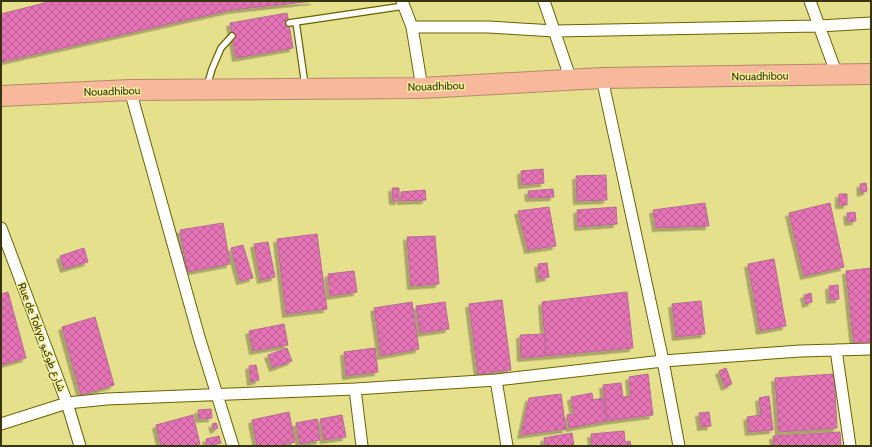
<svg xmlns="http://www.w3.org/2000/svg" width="872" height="447" font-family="Cabin,Vazirmatn,sans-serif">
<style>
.building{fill:url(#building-cross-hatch);stroke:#b46c95;filter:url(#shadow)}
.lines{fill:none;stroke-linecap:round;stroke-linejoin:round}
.lane-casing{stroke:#696300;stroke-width:8}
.street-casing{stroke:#696300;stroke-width:13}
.highway-casing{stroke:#b48a6b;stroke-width:22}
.lane{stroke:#fff;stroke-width:5.5}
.street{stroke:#fff;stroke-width:11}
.highway{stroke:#f7b89b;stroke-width:20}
.labels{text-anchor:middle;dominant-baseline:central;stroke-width:3;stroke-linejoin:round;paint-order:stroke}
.street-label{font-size:11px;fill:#373411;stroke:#f2ed99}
</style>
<defs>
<pattern id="building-cross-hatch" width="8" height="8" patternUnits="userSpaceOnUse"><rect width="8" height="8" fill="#e573b6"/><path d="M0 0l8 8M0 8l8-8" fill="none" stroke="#ba5f93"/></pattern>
<filter id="shadow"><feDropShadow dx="-3.5" dy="3.5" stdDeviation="0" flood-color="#0004"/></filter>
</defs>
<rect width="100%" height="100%" fill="#e5e08c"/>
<path class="building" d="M 52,1 L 314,1 L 231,10 L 1,62 L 1,14 Z
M 287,13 L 293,48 L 236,58 L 230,23 Z
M 543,169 L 544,183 L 522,185 L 521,171 Z
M 606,175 L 607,200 L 577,201 L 576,176 Z
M 866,183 L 867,191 L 861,193 L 860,184 Z
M 392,188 L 399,188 L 399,201 L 393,201 Z
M 553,189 L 554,197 L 529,198 L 528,191 Z
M 425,190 L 426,200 L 401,201 L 401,192 Z
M 839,194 L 847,194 L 847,205 L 839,205 Z
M 705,203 L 709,226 L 656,228 L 653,210 Z
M 830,203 L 844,267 L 804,276 L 789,213 Z
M 549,207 L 556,246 L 528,250 L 518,211 Z
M 616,207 L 617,224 L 578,227 L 577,210 Z
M 855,212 L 856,221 L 848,222 L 847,213 Z
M 223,223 L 230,264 L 187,272 L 180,230 Z
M 317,234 L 327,309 L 286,314 L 277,239 Z
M 435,236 L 439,284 L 411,286 L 407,237 Z
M 268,242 L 275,277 L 261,280 L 254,244 Z
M 243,245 L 253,278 L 240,281 L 231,248 Z
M 84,248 L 88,262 L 64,269 L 60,256 Z
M 774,259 L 786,326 L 760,331 L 748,264 Z
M 547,263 L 549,277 L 540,279 L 538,264 Z
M 871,268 L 871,343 L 854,345 L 846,271 Z
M 354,271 L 357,292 L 330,296 L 328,274 Z
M 838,285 L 839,299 L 830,300 L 829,286 Z
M 8,292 L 26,358 L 1,365 L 1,294 Z
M 627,292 L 633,348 L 546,356 L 542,302 Z
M 811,293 L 812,302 L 806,304 L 804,295 Z
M 502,300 L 511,370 L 478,374 L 469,304 Z
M 701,301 L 705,334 L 676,337 L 672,304 Z
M 412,302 L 419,349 L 381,356 L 374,308 Z
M 445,302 L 449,329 L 420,333 L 416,306 Z
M 95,317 L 114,385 L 81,395 L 62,327 Z
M 284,324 L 288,345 L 253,351 L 249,331 Z
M 545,334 L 546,356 L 521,358 L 520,335 Z
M 287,348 L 292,361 L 273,368 L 268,355 Z
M 375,348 L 378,372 L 346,376 L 344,352 Z
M 256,365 L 259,380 L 251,382 L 249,366 Z
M 726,368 L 732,384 L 725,387 L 719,371 Z
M 648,374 L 653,415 L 607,421 L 603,385 L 621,383 L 623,397 L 631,396 L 629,377 Z
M 834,374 L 837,428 L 779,432 L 775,378 Z
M 592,393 L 593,400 L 603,398 L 607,421 L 569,428 L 567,415 L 574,414 L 571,397 Z
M 561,394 L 566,429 L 521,435 L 529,398 Z
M 769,396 L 773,430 L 749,432 L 747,417 L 761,415 L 759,398 Z
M 211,409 L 212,418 L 199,419 L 198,410 Z
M 289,412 L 295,442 L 278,446 L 257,446 L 252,420 Z
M 709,412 L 711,426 L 701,427 L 699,413 Z
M 193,415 L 200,444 L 194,446 L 161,446 L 156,425 Z
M 342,415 L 346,437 L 324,440 L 320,419 Z
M 317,419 L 320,440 L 300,444 L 296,423 Z
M 216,423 L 218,428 L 214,430 L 212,424 Z
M 624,431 L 625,442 L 630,441 L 631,446 L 592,446 L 591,434 Z
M 840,432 L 841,446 L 774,446 L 773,436 Z
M 572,433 L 574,446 L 545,446 L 544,438 Z
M 219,436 L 221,443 L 207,446 L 206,439 Z"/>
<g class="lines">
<defs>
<path id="lane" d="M 296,22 L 305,85
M 289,23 L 404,6
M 207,86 L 212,69 L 221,48 L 232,36"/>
<path id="street" d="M 402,1 L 412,27 L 422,88
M 544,1 L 571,80
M 810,1 L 837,75
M 412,27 L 488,27 L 555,31 L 819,26 L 871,23
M 602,78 L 663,361 L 679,446
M 130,90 L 199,337 L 233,446
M 1,228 L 67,403 L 80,446
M 836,350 L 850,446
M 496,380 L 507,446
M 355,389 L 362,446
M 1,424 L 67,403 L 107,399 L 355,389 L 496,380 L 663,361 L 800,351 L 871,349"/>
<path id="highway" d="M 1,96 L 130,90 L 422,88 L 602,78 L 871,74"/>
</defs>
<use href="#lane" class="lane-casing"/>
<use href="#street" class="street-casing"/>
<use href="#highway" class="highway-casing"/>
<use href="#lane" class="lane"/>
<use href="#street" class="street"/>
<use href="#highway" class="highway"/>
</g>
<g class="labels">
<g class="street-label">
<text transform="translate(760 76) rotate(-1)">Nouadhibou</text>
<text transform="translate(436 86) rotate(-2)">Nouadhibou</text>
<text transform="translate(112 91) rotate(-2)">Nouadhibou</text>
<text transform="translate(42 337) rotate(69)">Rue de Tokyo شارع طوكيو</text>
</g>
</g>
<rect width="872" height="447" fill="none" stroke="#373411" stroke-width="4"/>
</svg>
